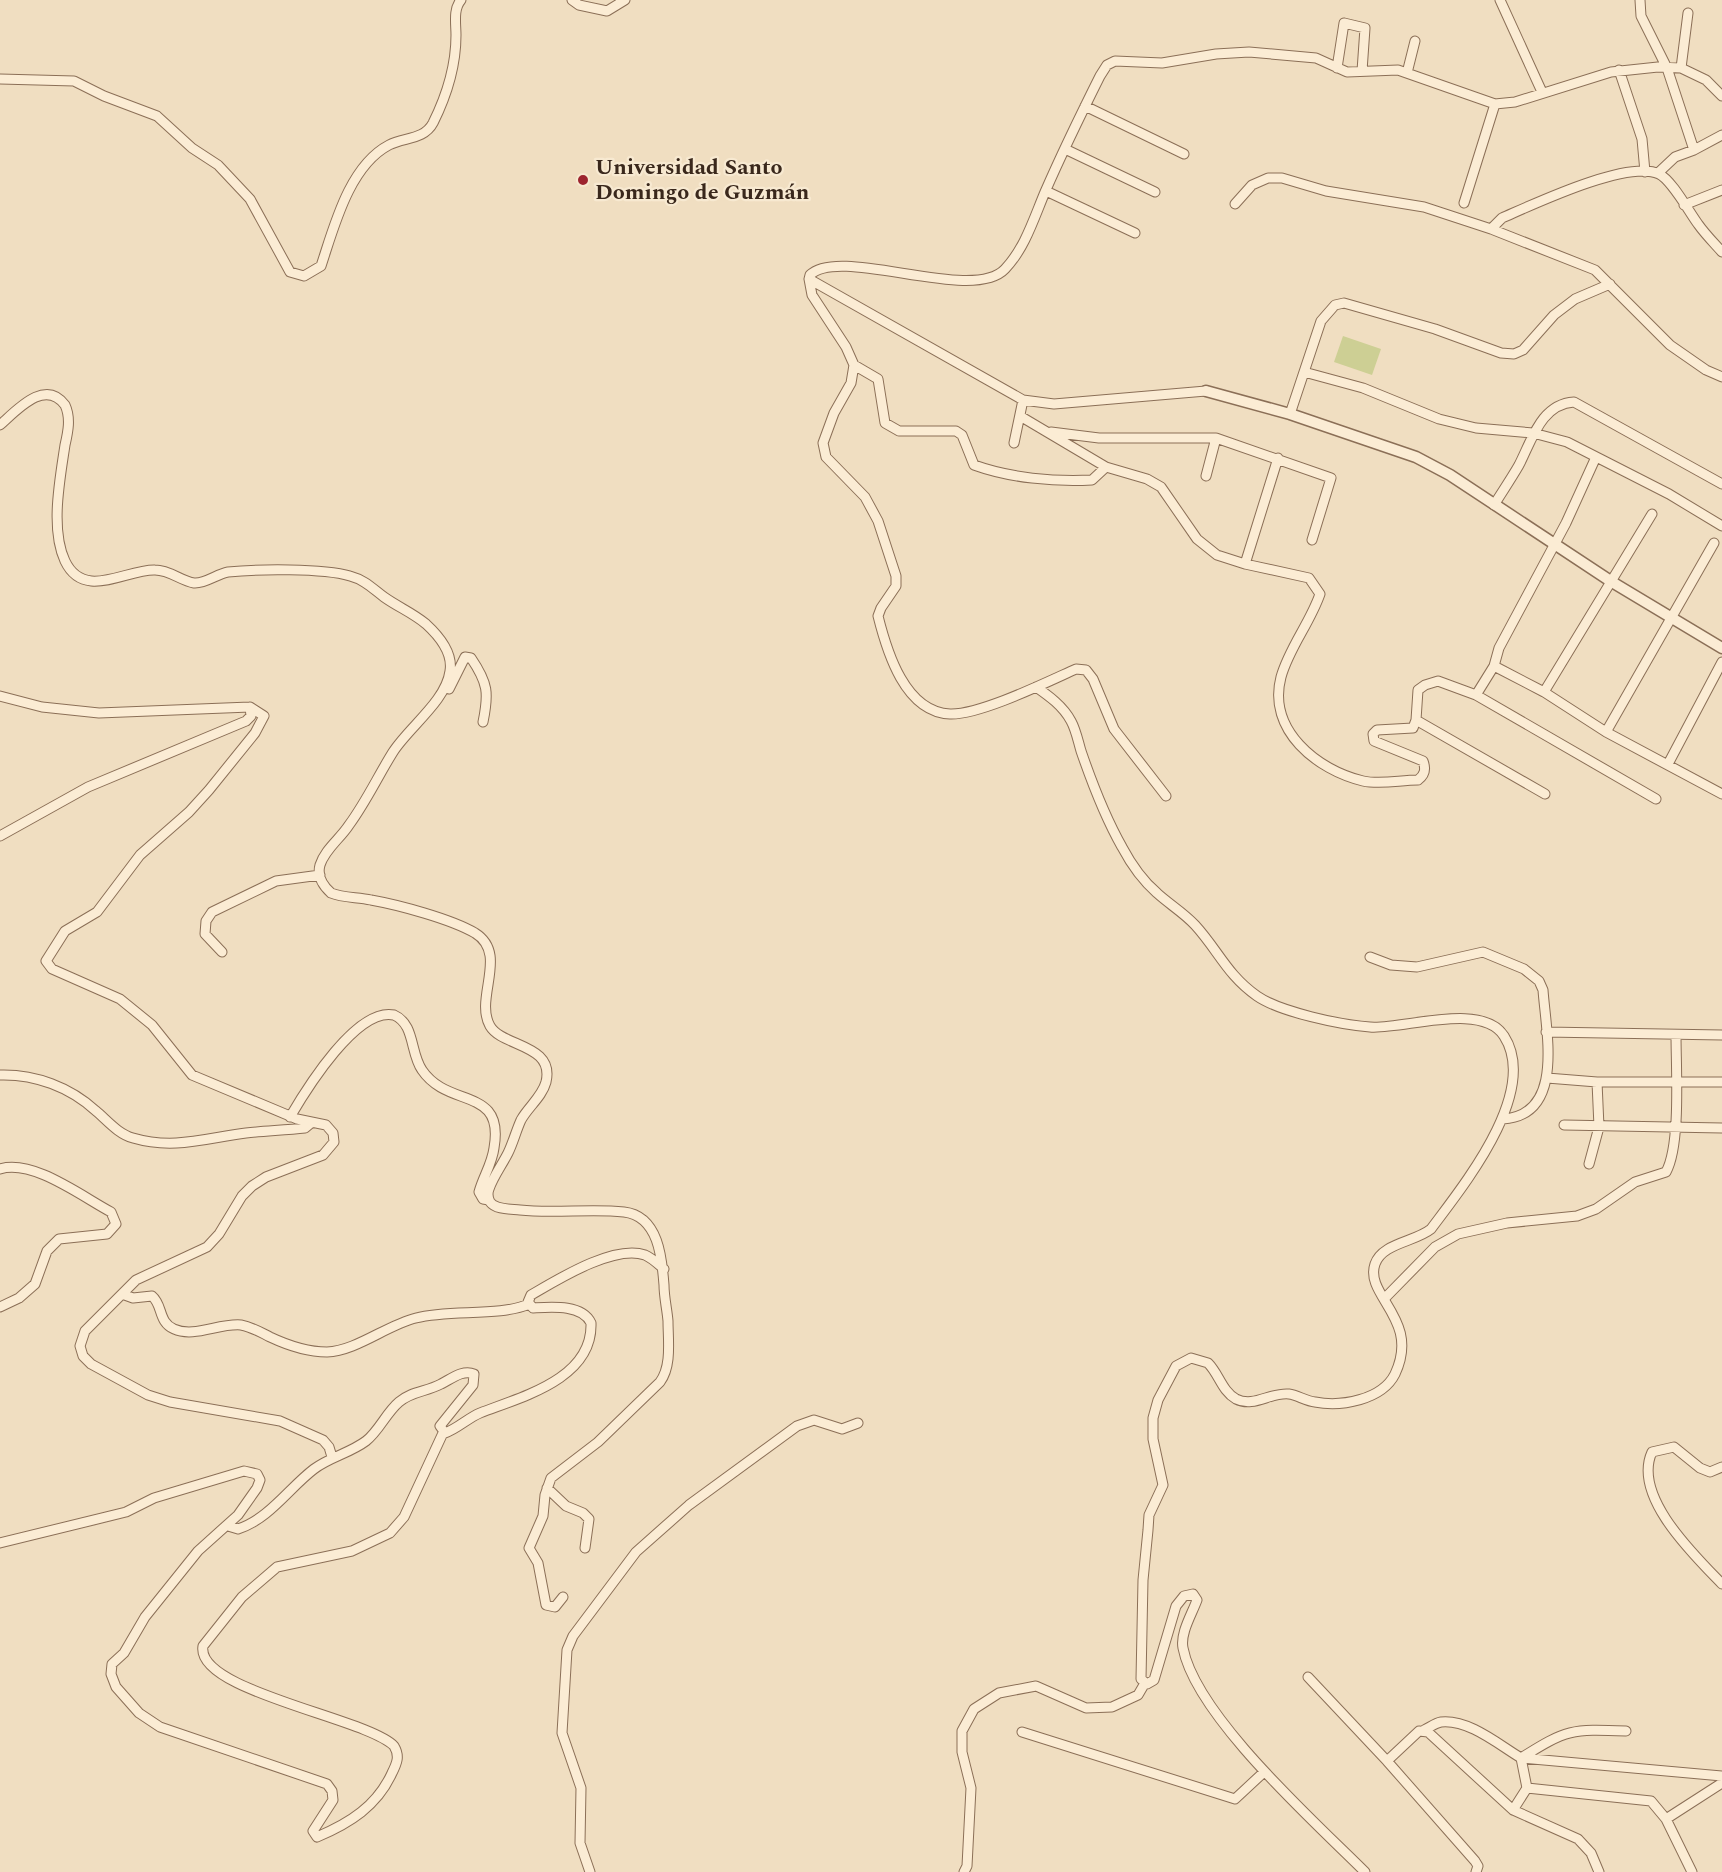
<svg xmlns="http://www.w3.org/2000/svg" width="1722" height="1872" font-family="Spectral,serif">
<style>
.green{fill:#cdcf94}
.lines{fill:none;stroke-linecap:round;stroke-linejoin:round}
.minor-casing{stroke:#8b6f57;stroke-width:11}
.tertiary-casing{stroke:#8b6f57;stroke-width:13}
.minor{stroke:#fbecd4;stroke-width:9}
.tertiary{stroke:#fbecd4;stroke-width:10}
.poi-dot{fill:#9d242e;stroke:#f7e9d1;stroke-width:2}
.labels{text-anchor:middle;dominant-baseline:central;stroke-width:4.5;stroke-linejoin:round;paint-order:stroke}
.poi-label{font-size:22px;font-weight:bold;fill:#3a281c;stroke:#f7e9d1;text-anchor:start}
</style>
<rect width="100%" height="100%" fill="#f0dec1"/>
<path class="green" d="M 1343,336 L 1381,349 L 1372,375 L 1334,362 Z"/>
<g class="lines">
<defs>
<path id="minor" d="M 572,0 L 579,5 L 607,11 L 625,0
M 1500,0 L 1542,92
M 1640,0 L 1641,16 L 1667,68 L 1694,150 L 1722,135
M 1337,68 L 1344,23 L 1365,28 L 1362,71
M 1681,68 L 1688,13
M 1619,70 L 1642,139 L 1645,172
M 1407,73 L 1415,41
M 0,79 L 74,81 L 104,96 L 157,116 L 192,148 L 218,165 L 250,199 L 290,272 L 304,276 L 321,266 C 334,227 349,166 389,145 C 404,137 424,140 433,123 C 447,95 456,66 456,35 C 456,24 453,9 461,0
M 1085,106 L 1184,154
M 1065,149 L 1155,192
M 1658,173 L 1675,157 L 1694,150
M 1046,191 L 1135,233
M 1464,203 L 1495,104
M 1235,204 L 1252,185 L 1268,178 L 1282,178 L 1326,191 L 1424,207 L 1491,229 L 1595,270 L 1670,345 L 1706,370 L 1722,377
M 1684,205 L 1722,190
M 1491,229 L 1502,218 C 1532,205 1628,159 1659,174 C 1672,180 1689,212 1698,224 C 1705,234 1714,243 1722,252
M 809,279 L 812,295 L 846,347 L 854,365 L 851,383 L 834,413 L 823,443 L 826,457 L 865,497 L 878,521 L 896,576 L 896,586 L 881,608 L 878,616 C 887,652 905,712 950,714 C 980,715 1047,682 1076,669 L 1086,670 L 1093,679 L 1114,729 L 1166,796
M 854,365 L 878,379 L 885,423 L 899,431 L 956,431 L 962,435 L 974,465 C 1010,478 1054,482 1092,480 L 1106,467
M 1304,372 L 1321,321 L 1335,305 L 1344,303 L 1435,329 L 1501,353 L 1514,354 L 1523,350 L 1554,315 L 1575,299 L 1610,284
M 1206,391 L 1054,404 L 1023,400 L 809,279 L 810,275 C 840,245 972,304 1005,269 C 1025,248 1034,218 1045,192 C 1062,153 1081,114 1100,76 L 1107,65 L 1115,61 L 1162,63 L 1216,54 L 1249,52 L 1316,58 L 1347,72 L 1398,70 L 1495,104 L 1515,102 L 1611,72 L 1658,67 L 1681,68 L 1706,80 L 1722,96
M 1290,414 L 1304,372 L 1363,388 L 1439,419 L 1476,428 L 1533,433 L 1567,442 L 1669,494 L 1722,526
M 1020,416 L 1106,467 L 1147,479 L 1161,487 L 1197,539 L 1217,555 L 1245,564 L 1309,578 L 1320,594 C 1310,623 1289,648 1281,677 C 1267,730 1317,770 1363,781 C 1381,785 1400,780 1418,780 C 1425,775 1426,769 1423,761 L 1374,741 L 1373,734 L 1377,730 L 1413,728 L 1416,720 L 1418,690 L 1425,685 L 1438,681 L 1476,695 L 1656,799
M 0,425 C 17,410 45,378 65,405 C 71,418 68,432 65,445 C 60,479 50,529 65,561 C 84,601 126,569 155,570 C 170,570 181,581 194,583 C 205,584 217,574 228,572 C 257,569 323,568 350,576 C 365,580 373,589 384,597 C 398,607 413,613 426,624 C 438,635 453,653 450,671 C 446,701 409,727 393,752 C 378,776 366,802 349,825 C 340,839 325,849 320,865 C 317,876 323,886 331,893 C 343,898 358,897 371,900 C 399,905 451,919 475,933 C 509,954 474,998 490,1026 C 502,1047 555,1044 546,1082 C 542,1097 528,1107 521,1120 C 516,1131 513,1143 508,1153 C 502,1165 493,1177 489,1189 C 487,1194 488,1198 490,1202 C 496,1210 511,1209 520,1210 C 555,1214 590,1208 624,1212 C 659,1216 662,1259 664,1285 C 664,1297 667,1309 668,1321 C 668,1340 672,1366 660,1382 L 598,1442 L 551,1478 L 545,1495 L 543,1516 L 529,1548 L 538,1563 L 546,1605 L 555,1607 L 563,1597
M 1051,432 L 1099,438 L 1216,438 L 1331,478 L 1312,540
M 1014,443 L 1023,400
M 1206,476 L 1216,438
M 1494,505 C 1502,492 1511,479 1519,465 C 1532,440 1541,404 1574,402 L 1722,484
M 1245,564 L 1278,458
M 1494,666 L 1499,648 L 1566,523 L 1596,457
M 1036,687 C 1049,696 1063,706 1071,721 C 1076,730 1078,741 1081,751 C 1092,783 1105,817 1122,847 C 1131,864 1142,880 1157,893 C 1169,904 1184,913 1195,925 C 1218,950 1227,975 1257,996 C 1280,1012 1341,1025 1370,1027 C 1402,1030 1482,1001 1504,1036 C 1540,1092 1463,1186 1431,1229 C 1415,1242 1382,1243 1375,1264 C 1364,1296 1421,1319 1395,1374 C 1382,1400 1341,1407 1315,1402 C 1306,1401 1297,1395 1289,1394 C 1270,1392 1254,1408 1236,1399 C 1222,1391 1219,1374 1208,1363 L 1191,1358 L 1176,1366 L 1158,1400 L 1153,1418 L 1153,1439 L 1163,1485 L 1149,1515 L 1148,1530 L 1143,1580 L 1141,1679 L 1147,1684 L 1154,1680 L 1176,1606 L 1184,1596 L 1193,1594 L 1197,1600 C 1192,1614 1180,1633 1183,1648 C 1196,1716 1315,1822 1365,1872
M 449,689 L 465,657 L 471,658 C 488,683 489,693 483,722
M 1544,692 L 1652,514
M 1476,695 L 1494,666 L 1544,692 L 1606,732 L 1722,794
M 0,696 L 42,707 L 99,713 L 250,707 L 264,716 L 255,733 L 209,790 L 189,812 L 140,855 L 97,912 L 65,931 L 46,961 L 52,969 L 120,999 L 152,1025 L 192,1075 L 297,1119 L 326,1125 L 333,1133 L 334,1142 L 323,1155 L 266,1177 L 252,1186 L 242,1196 L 219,1234 L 207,1247 L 136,1280 L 85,1331 L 80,1346 L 83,1356 L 91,1364 L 148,1395 L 170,1402 L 280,1421 L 323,1440 L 329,1447 L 332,1457
M 1416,720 L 1545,794
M 1606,732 L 1714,543
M 1668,764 L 1722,662
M 0,836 L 88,787 L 246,721 L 251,716 L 250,707
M 222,952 L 205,934 L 206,921 L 212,912 L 276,881 L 320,875
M 1370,957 L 1391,965 L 1417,967 L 1483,952 L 1524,969 L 1539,981 L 1543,990 C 1546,1033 1565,1115 1503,1119
M 1546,1032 L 1722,1035
M 0,1075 C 35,1074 70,1087 96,1111 C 107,1120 118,1134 133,1138 C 174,1150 206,1138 246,1133 C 266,1131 286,1130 305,1128 L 311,1123
M 1547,1078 L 1597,1082 L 1722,1082
M 290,1117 C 307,1088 357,1007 394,1015 C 415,1024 410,1053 422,1070 C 448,1109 505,1086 494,1148 C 492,1164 483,1177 479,1192 L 483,1199 L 489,1200
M 1564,1125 L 1722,1128
M 1589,1164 L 1599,1127 L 1597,1082
M 0,1169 C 33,1159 81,1196 111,1212 L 116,1224 L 107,1234 L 59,1239 L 47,1251 L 35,1284 L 19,1298 L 0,1307
M 122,1294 L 133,1298 L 152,1296 C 163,1305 158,1322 174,1329 C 194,1338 219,1323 241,1325 C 252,1327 260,1332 270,1337 C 287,1345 308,1352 327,1352 C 356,1351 387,1325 416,1318 C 450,1309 499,1317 529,1304
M 1384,1299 L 1435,1247 L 1458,1234 L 1507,1223 L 1577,1216 L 1596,1209 L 1635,1182 L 1666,1172 C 1681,1145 1676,1068 1676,1035
M 1722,1467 L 1710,1472 L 1700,1468 L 1674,1447 L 1652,1452 C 1632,1496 1694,1555 1722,1584
M 547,1488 L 566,1506 L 583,1513 L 589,1519 L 585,1548
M 228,1526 L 238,1529 C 269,1519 289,1488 314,1469 C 330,1457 350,1453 366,1441 C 379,1431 386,1413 399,1402 C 412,1391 426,1392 441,1384 C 451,1379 463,1369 474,1374 L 473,1385 L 440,1426 L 445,1433 C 457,1429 468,1418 480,1413 C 521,1397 593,1379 591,1323 C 582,1304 551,1307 533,1308 L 528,1302 L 531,1295 C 557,1280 614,1244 645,1255 C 652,1258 658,1264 664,1269
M 0,1543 L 126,1512 L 154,1498 L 244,1471 L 257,1474 L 260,1480 L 257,1488 L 238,1515 L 198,1551 L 145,1617 L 124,1653 L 112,1664 L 111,1674 L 116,1687 L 139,1713 L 160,1727 L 327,1784 L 332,1791 L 333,1800 L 313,1831 L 317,1837 C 350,1823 377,1806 392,1773 C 397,1763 400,1756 394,1746 C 367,1718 195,1691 203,1646 L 242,1597 L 277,1567 L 352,1551 L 390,1533 L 404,1517 L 443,1433
M 1308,1677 L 1387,1761 L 1475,1861 L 1478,1866 L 1476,1872
M 1424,1730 C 1429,1728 1435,1723 1441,1722 C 1469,1719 1499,1745 1521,1758 L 1527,1788 L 1513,1810
M 1626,1731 C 1571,1729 1567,1729 1521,1758 L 1722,1776
M 1022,1732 L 1235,1799 L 1264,1772
M 1387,1761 L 1419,1731 L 1428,1732 L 1513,1810 L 1578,1839 L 1591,1853 L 1599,1872
M 1527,1788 L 1651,1801 L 1666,1819 L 1692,1872
M 1666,1819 L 1722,1783
M 590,1872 L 580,1843 L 581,1788 L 562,1733 L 567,1650 L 573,1636 L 636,1552 L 689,1505 L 797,1426 L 814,1420 L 842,1429 L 858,1423
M 964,1872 L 967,1866 L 971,1788 L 962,1752 L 962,1731 L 974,1709 L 999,1693 L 1036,1686 L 1086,1708 L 1112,1707 L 1138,1695 L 1145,1683"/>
<path id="tertiary" d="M 1206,391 L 1290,414 L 1416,457 L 1450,475 L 1612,582 L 1722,648"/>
</defs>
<use href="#minor" class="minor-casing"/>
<use href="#tertiary" class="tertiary-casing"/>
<use href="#minor" class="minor"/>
<use href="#tertiary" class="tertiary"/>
</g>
<circle class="poi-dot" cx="583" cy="180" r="6"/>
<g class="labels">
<g class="poi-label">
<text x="595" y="167">Universidad Santo<tspan x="595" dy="25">Domingo de Guzmán</tspan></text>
</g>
</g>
</svg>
